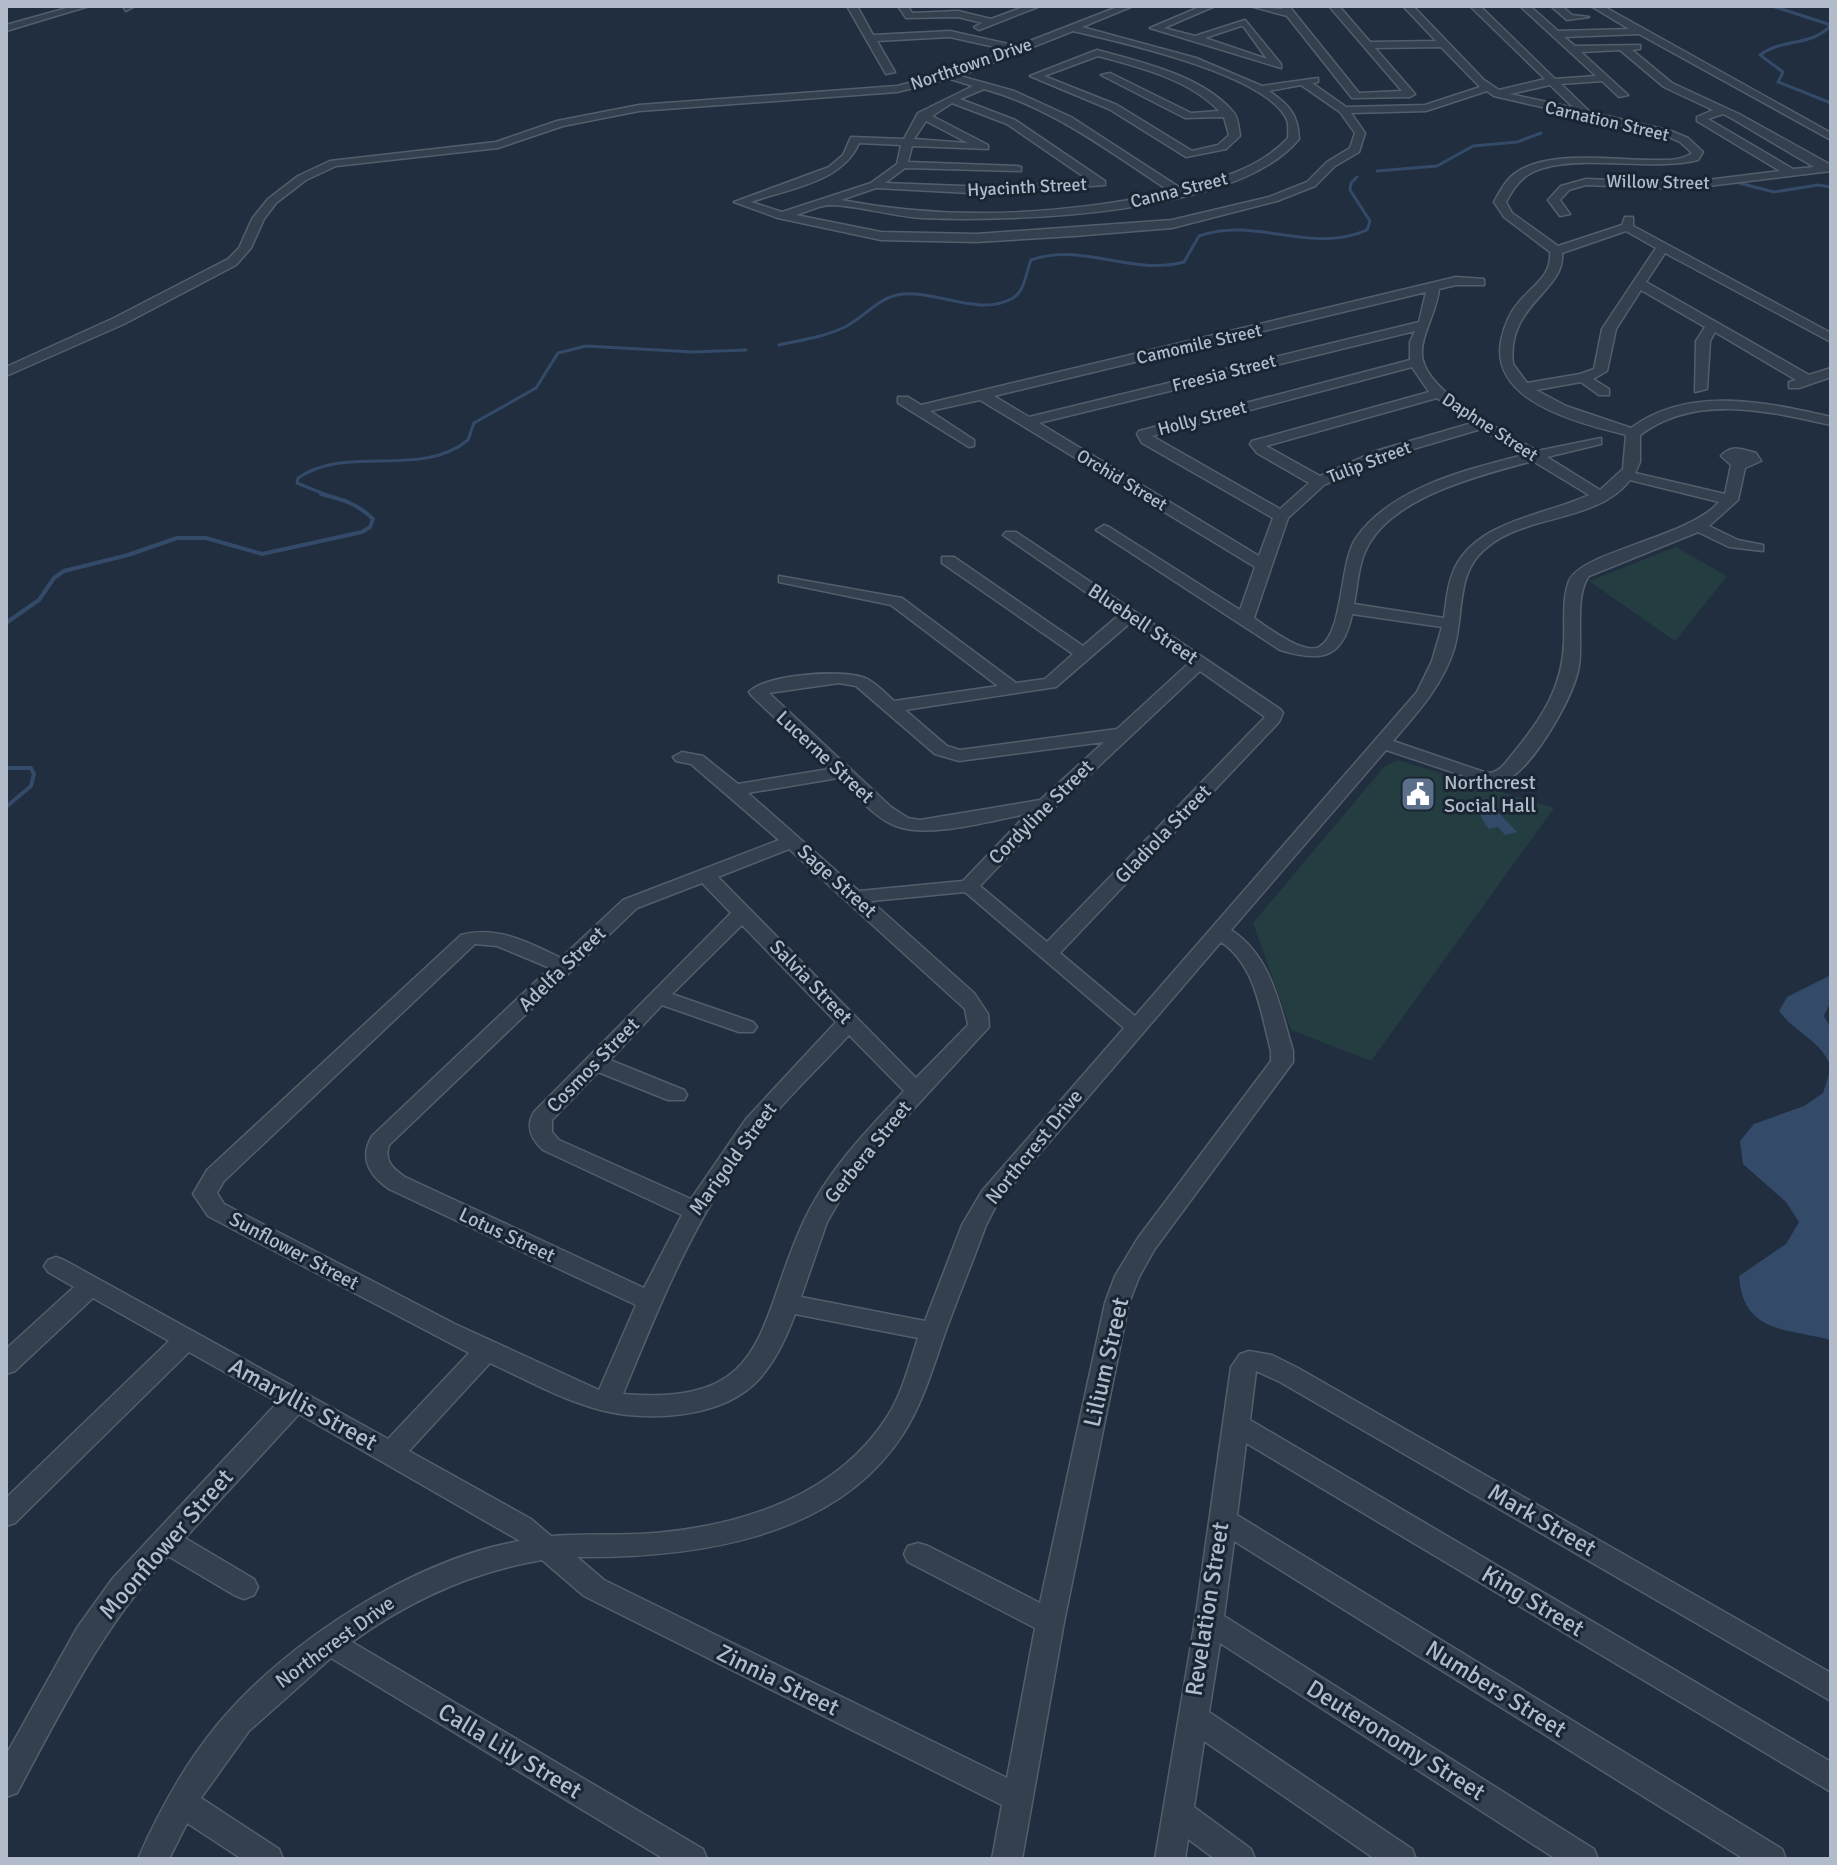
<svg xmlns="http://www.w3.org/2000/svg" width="1837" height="1865" font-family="Signika,sans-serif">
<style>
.green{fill:#233d40}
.water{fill:#334a68}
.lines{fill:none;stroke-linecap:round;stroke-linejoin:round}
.stream-far1{stroke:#334a68;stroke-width:3}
.stream{stroke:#334a68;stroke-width:4}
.minor-casing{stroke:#535e6d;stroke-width:3}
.minor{fill:#35404f;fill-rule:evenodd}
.labels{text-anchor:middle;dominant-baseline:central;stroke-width:6;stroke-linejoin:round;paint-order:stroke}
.far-street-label{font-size:18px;fill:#b1bbca;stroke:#1a2534}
.street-label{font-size:20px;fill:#b1bbca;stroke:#1a2534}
.poi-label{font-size:20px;fill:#b1bbca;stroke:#1a2534;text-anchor:start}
.near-street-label{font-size:24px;fill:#b1bbca;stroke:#1a2534}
</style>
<rect width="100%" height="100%" fill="#212e3f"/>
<path class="green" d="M 1676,547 L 1727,576 L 1675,641 L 1589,581 Z
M 1398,760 L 1554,808 L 1371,1061 L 1291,1030 L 1253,923 L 1384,767 Z"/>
<path class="water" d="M 1485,798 L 1517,832 L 1505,835 L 1498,827 L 1489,829 C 1479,818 1481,809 1473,801 Z
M 1831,975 L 1831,1001 L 1824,1016 L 1831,1028 L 1831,1067 C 1821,1040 1795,1033 1779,1011 L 1787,997 Z
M 1831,1068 L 1831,1340 C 1787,1328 1743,1334 1739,1276 L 1786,1244 L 1799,1222 L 1786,1202 L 1743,1164 L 1740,1141 L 1754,1124 L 1804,1106 L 1823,1093 Z"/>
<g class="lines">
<path class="stream-far1" d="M 1772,6 L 1831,25 C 1812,47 1782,38 1760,55 L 1783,72 L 1778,82 L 1831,103
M 1377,171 L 1437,166 L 1473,146 L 1517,142 L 1541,133
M 1735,182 L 1774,192 L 1818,185 L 1831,187
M 779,345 C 801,340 824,337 845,327 C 865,317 879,296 903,294 C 938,291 980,317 1013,298 C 1025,291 1026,272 1031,260 C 1083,242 1131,276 1184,262 L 1199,236 C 1256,216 1311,255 1367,230 L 1370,221 L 1350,190 L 1351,183 L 1357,177
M 329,496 L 297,483 L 298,478 C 346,444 421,479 468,440 L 474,423 L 536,388 L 558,353 L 586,346 L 693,352 L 746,350"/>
<path class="stream" d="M 6,623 L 39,600 L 54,578 L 64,571 L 128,555 L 177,538 L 206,538 L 262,554 L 362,532 L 370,527 L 373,519 C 358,504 342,499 321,494
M 6,768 L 31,768 L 34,774 L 31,786 L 6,807"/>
<defs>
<path id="minor" d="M 74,6 L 89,6 L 6,31 L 6,25 Z
M 123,6 L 135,6 L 126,11 Z
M 847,6 L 857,6 L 873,35 L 950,31 L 1017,46 L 1120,6 L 1133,6 L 1082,27 L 1196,58 L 1262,86 L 1318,78 L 1318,82 L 1312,83 L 1346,107 L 1425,105 L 1480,87 L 1441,47 L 1375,48 L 1415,94 L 1410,97 L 1352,98 L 1287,16 L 1250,6 L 1282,9 L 1279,6 L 1289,6 L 1359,93 L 1402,91 L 1329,6 L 1339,6 L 1370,42 L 1436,41 L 1403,6 L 1413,6 L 1484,80 L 1499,90 L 1545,79 L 1470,6 L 1480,6 L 1555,79 L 1596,76 L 1520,6 L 1530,6 L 1558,31 L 1629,29 L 1591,6 L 1603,6 L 1831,133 L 1831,140 L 1639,34 L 1564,37 L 1575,46 L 1640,45 L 1640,49 L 1632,50 L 1672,83 L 1739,114 L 1831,165 L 1831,171 L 1683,189 L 1586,185 L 1569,190 L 1560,200 L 1570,214 L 1560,216 L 1548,200 L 1561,186 L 1586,179 L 1683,183 L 1780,171 L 1697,121 L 1697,117 L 1713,110 L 1664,87 L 1620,50 L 1581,52 L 1628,95 L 1619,97 L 1602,81 L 1561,84 L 1590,112 L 1671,131 L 1688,138 L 1703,152 L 1698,160 C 1648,172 1578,153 1535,171 C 1520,178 1514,188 1506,202 L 1512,213 L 1558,246 L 1622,225 L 1625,217 L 1633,217 L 1633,226 L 1831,333 L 1831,342 L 1665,253 L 1646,282 L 1809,375 L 1831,368 L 1831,377 L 1799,388 L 1789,388 L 1789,382 L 1796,380 L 1715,332 L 1710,341 L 1707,389 L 1695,392 L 1696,341 L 1705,327 L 1641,290 L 1616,329 L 1607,371 L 1593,379 L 1609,389 L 1609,395 L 1599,395 L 1581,382 L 1536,390 L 1566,406 L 1631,428 C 1689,385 1765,402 1831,417 L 1831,425 C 1768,411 1696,393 1640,435 L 1640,462 L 1635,473 L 1725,494 L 1731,465 L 1721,456 C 1731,444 1742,449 1756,453 L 1761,461 L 1745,468 L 1738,500 L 1709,526 L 1738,540 L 1763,545 L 1763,551 L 1729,547 L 1698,532 L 1589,576 C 1574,595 1583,642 1579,666 C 1574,697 1535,763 1509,779 C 1501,784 1493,783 1485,783 L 1386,750 L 1231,930 C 1272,956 1280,1008 1293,1051 L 1293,1062 L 1154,1250 L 1139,1277 L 1129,1303 L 1064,1622 L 1022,1859 L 992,1859 L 1002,1805 L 584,1596 L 542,1560 C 471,1572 410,1600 352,1642 L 703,1849 L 707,1859 L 664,1859 L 331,1658 L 249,1731 L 201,1798 L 279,1849 L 283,1859 L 242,1859 L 187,1823 L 169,1859 L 138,1859 C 159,1811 184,1765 218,1724 C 286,1642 414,1559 520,1541 L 299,1414 L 185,1538 L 254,1579 L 258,1587 L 254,1595 L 244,1599 L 234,1595 L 168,1556 C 103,1626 62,1709 17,1793 L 6,1797 L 6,1755 L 77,1628 L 113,1578 L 278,1402 L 189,1352 L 15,1523 L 6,1526 L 6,1498 L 169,1341 L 93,1298 L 15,1371 L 6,1374 L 6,1349 L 74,1287 L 48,1272 L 44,1266 L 48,1260 L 56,1257 L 64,1260 L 388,1439 L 469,1353 L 208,1216 L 193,1194 L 207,1170 L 461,935 C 497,925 529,943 561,958 L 623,900 L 779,840 L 691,764 L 676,761 L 673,757 L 682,752 L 703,756 L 738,784 L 829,769 L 752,696 L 749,692 C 766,674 842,669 865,678 C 875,682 886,694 894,701 L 998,686 L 891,605 L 779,582 L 779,576 L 902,598 L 1016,683 L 1045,679 L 1073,654 L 942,563 L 942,557 L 954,557 L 1083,646 L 1119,615 L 1003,535 L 1006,532 L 1016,532 L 1280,709 L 1283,713 L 1279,722 L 1060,953 L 1135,1016 L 1417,692 L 1432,661 L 1442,627 L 1352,614 C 1343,660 1320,662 1280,650 L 1096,530 L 1104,525 L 1109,527 L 1240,610 L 1255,567 L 980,400 L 930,411 L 974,440 L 974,446 L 969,447 L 898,403 L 898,397 L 908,397 L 921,405 L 1456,277 L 1484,279 L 1484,285 L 1456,285 L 1439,289 C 1437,311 1421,335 1422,354 C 1423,392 1507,433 1537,451 L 1601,438 L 1601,444 L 1547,457 L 1600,490 L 1623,469 L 1626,435 C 1581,423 1490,403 1501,341 C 1504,327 1509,313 1519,302 C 1532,286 1552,276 1550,252 L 1504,217 L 1494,202 C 1498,195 1502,187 1507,181 C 1535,146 1617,161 1657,160 C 1669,160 1683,160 1692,153 L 1680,142 L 1664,135 L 1494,96 L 1487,91 L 1426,111 L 1351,113 L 1365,133 L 1359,152 L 1335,166 L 1315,186 L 1277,201 L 1172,228 L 1074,236 L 976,242 L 881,240 L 778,218 L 734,202 L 829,167 L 843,155 L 851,137 L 904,139 L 918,113 L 973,86 L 950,79 L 897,92 L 639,111 L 563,126 L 498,148 L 336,166 L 306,180 L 276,203 L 264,219 L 251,248 L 236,265 L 124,324 L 6,376 L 6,367 L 114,318 L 228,259 L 239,248 L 252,219 L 268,199 L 298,176 L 330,161 L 496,142 L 557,121 L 639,105 L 897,86 L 949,73 L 1008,50 L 950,37 L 877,41 L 895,72 L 886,74 ZM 1073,31 C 1120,42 1267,74 1287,120 C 1289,125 1288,133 1288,138 C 1260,168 1220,179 1182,189 L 1071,117 L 1014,91 L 960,76 ZM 1301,85 L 1340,112 L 1355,133 L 1350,148 L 1327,162 L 1307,182 L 1269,197 L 1172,220 L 976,234 L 881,232 L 796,215 C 806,212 820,205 831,205 C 861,206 891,216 921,218 C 1015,222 1237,215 1299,139 C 1298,114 1289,105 1269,91 ZM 1550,85 L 1574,108 L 1510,94 ZM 984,89 C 1053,108 1111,153 1171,192 C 1063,215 949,221 841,200 L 876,188 L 988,194 L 1105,185 L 1105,181 L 1015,120 L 960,99 ZM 952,103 L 1007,124 L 1090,181 L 988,187 L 885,183 L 905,168 L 1021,171 L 1021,167 L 1017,166 L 908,162 L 912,146 L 988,149 L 988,145 L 932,116 ZM 1723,114 L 1731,118 L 1814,167 L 1793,169 L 1708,119 ZM 926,121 L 968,143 L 914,139 ZM 859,143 L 901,145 L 897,164 L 871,183 L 782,212 L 751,202 C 788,189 843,182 859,143 ZM 1626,231 L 1656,248 L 1602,329 L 1594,369 L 1580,374 L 1527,383 L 1513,364 C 1506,304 1566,291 1562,253 ZM 1426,292 L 1419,322 L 1029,417 L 994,396 ZM 1415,331 L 1410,342 L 1410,360 L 1139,431 L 1137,434 L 1142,443 L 1273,518 L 1259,556 L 1039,423 ZM 1412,367 L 1429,392 L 1252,441 L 1250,444 L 1257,453 L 1309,483 L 1280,509 L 1152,436 ZM 1437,398 L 1472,423 L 1376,451 L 1320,476 L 1266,446 ZM 1481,429 L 1523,455 C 1466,470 1392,487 1356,538 C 1339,563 1344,634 1319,647 C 1303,655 1267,627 1254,618 L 1288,518 L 1324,485 L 1386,457 ZM 1533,461 L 1589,495 C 1544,516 1471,521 1452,575 C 1447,588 1446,604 1444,618 L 1354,604 C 1358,585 1358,562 1369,544 C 1396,496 1483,474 1533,461 ZM 1630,480 L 1719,502 C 1688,538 1582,551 1569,581 C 1562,599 1565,623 1564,642 C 1563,686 1542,718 1515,751 C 1506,761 1501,773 1487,773 L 1393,741 C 1418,712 1442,686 1454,649 C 1463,620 1457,580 1478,556 C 1516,512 1594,526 1630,480 ZM 1130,623 L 1189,663 L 1117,729 L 960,750 L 947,746 L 905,710 L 1056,687 ZM 1200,671 L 1265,717 L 1047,942 L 980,886 L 1053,809 ZM 839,683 L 856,686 L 935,754 L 959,761 L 1104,742 L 1040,800 L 920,820 L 908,818 L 891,807 L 769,693 ZM 838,778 C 856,794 874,818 896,826 C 930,839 992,820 1027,814 L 963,881 L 859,891 L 748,793 ZM 789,849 L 965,1009 L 968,1025 L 916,1078 L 718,877 ZM 702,883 L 731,913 L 534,1112 C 525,1127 531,1139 543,1150 L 682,1215 L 644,1288 L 405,1177 C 392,1168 384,1161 389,1145 L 637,908 ZM 965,892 L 1124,1028 L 982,1191 L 962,1225 L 925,1321 L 801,1297 L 827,1222 L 849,1184 L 886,1139 L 989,1027 L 988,1014 L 974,993 L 871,901 ZM 742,925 L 836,1022 L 746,1119 L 691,1199 L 559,1140 L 552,1132 L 552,1120 L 598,1072 L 668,1100 L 684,1100 L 687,1095 L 684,1090 L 610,1060 L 662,1005 L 739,1032 L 753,1032 L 757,1027 L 753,1022 L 672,994 ZM 1221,942 C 1256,965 1261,1014 1271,1051 L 1271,1061 L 1138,1238 L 1115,1276 L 1105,1303 L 1040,1603 L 928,1546 L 918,1543 L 908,1546 L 904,1554 L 908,1562 L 1035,1628 L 1007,1778 L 604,1580 L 577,1557 C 692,1558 835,1540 903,1434 C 923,1403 933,1367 945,1333 C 958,1297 973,1261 986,1225 L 998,1202 ZM 475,944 L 497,946 L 550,968 L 372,1136 C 359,1158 369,1175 389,1189 L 636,1305 L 599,1390 L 455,1324 L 224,1204 L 217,1193 L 224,1181 ZM 849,1035 L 904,1091 C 866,1131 826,1173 803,1223 C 756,1325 771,1407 623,1394 C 658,1308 694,1219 750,1144 C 780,1104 816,1071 849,1035 ZM 795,1314 L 918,1338 C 909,1365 902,1394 887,1417 C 836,1496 743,1525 655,1533 C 620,1536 586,1533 551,1536 L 531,1519 L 409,1451 L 490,1363 C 525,1379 560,1399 597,1409 C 646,1423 724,1419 760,1378 C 776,1360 787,1336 795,1314 Z
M 898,6 L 908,6 L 912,13 L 958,11 L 991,19 L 1026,6 L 1040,6 L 979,30 L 974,27 L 982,23 L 958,17 L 906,18 Z
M 1202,6 L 1215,6 L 1164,28 L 1195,36 L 1245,20 L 1281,64 L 1281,68 L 1150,28 ZM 1241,26 L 1244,27 L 1267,59 L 1205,38 Z
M 1551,6 L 1562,6 L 1572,15 L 1589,17 L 1567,20 Z
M 1097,50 C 1141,62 1204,76 1234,113 C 1238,117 1239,129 1240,136 L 1226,149 L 1186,157 L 1109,109 L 1030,76 ZM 1098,56 C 1138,67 1189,79 1219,111 L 1191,113 L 1110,73 L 1101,75 L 1185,118 L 1224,117 L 1229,135 L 1218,145 L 1192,151 L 1117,105 L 1044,76 Z
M 1249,1351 L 1272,1355 L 1298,1368 L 1831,1673 L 1831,1701 L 1280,1382 L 1256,1371 L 1250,1420 L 1831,1762 L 1831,1792 L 1246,1443 L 1237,1515 L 1782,1849 L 1786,1859 L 1744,1859 L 1234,1541 L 1224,1616 L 1594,1849 L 1598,1859 L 1556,1859 L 1220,1643 L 1209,1712 L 1412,1849 L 1416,1859 L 1375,1859 L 1204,1741 L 1194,1807 L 1251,1849 L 1255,1859 L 1215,1859 L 1188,1839 L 1185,1859 L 1155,1859 L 1195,1621 L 1231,1367 L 1240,1354 Z"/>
</defs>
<use href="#minor" class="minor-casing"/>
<use href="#minor" class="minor"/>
</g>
<defs>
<symbol id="civic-square" viewBox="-11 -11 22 22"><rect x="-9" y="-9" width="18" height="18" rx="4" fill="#5c6f8a" stroke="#1a2534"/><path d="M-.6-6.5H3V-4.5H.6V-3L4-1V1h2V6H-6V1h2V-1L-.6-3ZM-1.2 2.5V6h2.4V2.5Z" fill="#fff"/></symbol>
</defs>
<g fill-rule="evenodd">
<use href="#civic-square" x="1398" y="774" width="40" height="40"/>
</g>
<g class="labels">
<g class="far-street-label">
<text transform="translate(971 64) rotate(-19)">Northtown Drive</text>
<text transform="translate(1607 121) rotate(13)">Carnation Street</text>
<text transform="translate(1658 182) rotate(1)">Willow Street</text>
<text transform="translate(1027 187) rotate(-3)">Hyacinth Street</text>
<text transform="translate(1179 190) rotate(-14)">Canna Street</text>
<text transform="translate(1199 344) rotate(-13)">Camomile Street</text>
<text transform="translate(1224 373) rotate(-14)">Freesia Street</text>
<text transform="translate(1202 418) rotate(-15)">Holly Street</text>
<text transform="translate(1490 427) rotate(33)">Daphne Street</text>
<text transform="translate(1369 462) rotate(-21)">Tulip Street</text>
<text transform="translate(1122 480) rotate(31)">Orchid Street</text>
</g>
<g class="street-label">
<text transform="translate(1143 624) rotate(34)">Bluebell Street</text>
<text transform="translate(825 757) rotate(43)">Lucerne Street</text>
<text transform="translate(1041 812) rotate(-45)">Cordyline Street</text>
<text transform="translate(1163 834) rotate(-46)">Gladiola Street</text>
<text transform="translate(837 881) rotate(42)">Sage Street</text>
<text transform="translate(562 969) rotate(-44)">Adelfa Street</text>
<text transform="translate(811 982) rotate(46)">Salvia Street</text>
<text transform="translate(593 1065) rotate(-46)">Cosmos Street</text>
<text transform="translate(1034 1147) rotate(-51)">Northcrest Drive</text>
<text transform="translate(868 1152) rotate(-51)">Gerbera Street</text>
<text transform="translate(733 1159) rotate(-54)">Marigold Street</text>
<text transform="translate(507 1235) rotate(25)">Lotus Street</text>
<text transform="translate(294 1251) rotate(28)">Sunflower Street</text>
<text transform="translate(335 1642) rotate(-36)">Northcrest Drive</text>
</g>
<g class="poi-label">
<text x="1444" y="782">Northcrest<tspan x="1444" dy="23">Social Hall</tspan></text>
</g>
<g class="near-street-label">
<text transform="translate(1106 1362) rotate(-77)">Lilium Street</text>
<text transform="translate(303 1404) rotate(29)">Amaryllis Street</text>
<text transform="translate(1542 1520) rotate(30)">Mark Street</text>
<text transform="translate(166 1544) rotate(-49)">Moonflower Street</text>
<text transform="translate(1533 1601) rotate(31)">King Street</text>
<text transform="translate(1207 1609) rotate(-81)">Revelation Street</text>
<text transform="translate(778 1680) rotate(26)">Zinnia Street</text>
<text transform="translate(1496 1689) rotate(32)">Numbers Street</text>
<text transform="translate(1396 1740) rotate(32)">Deuteronomy Street</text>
<text transform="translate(510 1751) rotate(31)">Calla Lily Street</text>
</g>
</g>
<rect width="1837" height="1865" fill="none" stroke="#b1bbca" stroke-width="16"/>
</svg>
